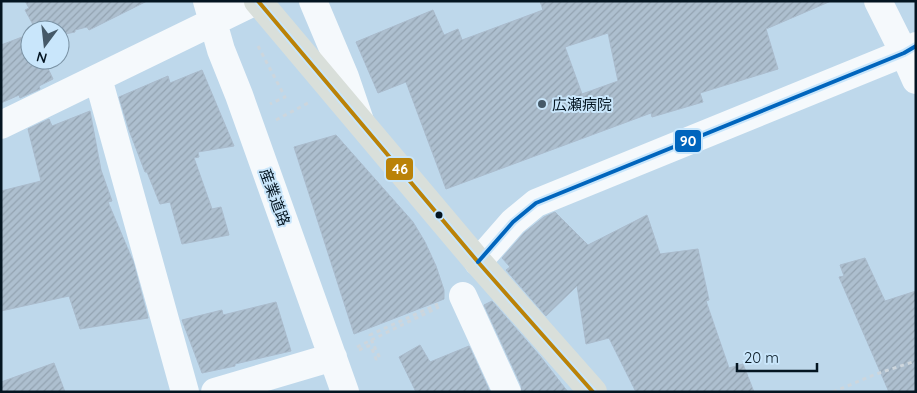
<svg xmlns="http://www.w3.org/2000/svg" width="917" height="393" font-family="Quicksand,'Noto Sans JP',sans-serif">
<style>
.building{fill:url(#building-hatch);stroke:#abc;fill-rule:evenodd}
.lines{fill:none;stroke-linecap:round;stroke-linejoin:round}
.path{stroke:#cdd6dd;stroke-width:3;stroke-dasharray:4 4;stroke-linecap:butt}
.minor{stroke:#f5f9fc;stroke-width:28}
.major{stroke:#d9dfda;stroke-width:28}
.bus-1-casing{stroke:#c9e6fb;stroke-width:8}
.bus-2-casing{stroke:#c9e6fb;stroke-width:8}
.bus-1{stroke:#ba8208;stroke-width:4}
.bus-2{stroke:#0065bd;stroke-width:4}
.poi-dot{fill:#455968;stroke:#c9e6fb;stroke-width:2}
.bus-dot{fill:#041521;stroke:#c9e6fb;stroke-width:2}
.labels{text-anchor:middle;dominant-baseline:central;stroke-width:4;stroke-linejoin:round;paint-order:stroke}
.poi-label{font-size:15px;fill:#041521;stroke:#c9e6fb;text-anchor:start}
.street-label{font-size:15px;fill:#041521;stroke:#c9e6fb}
.line-badge{stroke:#c9e6fb;stroke-width:2}
.badge-label{font-size:14px;text-anchor:middle;font-weight:bold;fill:#fff}
</style>
<defs>
<pattern id="building-hatch" width="6" height="6" patternUnits="userSpaceOnUse" patternTransform="scale(1.25)"><rect width="6" height="6" fill="#adbfcf"/><path d="M-1 1l2-2M0 6l6-6M5 7l2-2" fill="none" stroke="#93a3b1"/></pattern>
</defs>
<rect width="100%" height="100%" fill="#bed8eb"/>
<path class="building" d="M 25,1 L 147,1 L 89,30 L 87,27 L 75,30 L 75,32 L 60,35 L 60,30 L 36,30 L 25,10 L 29,8 Z
M 540,1 L 831,1 L 766,29 L 778,69 L 700,93 L 703,102 L 652,117 L 651,113 L 446,189 L 406,82 L 378,93 L 356,42 L 433,10 L 444,35 L 458,29 L 462,40 L 543,10 ZM 608,33 L 618,81 L 582,94 L 565,47 Z
M 30,34 L 30,60 L 44,60 L 53,79 L 39,86 L 40,89 L 20,98 L 19,95 L 1,103 L 1,45 Z
M 202,70 L 234,146 L 198,152 L 199,157 L 194,158 L 212,209 L 221,207 L 229,235 L 182,244 L 170,202 L 160,204 L 147,172 L 145,172 L 129,130 L 119,97 L 168,76 L 170,83 Z
M 90,111 L 101,170 L 112,201 L 108,202 L 133,261 L 148,318 L 80,329 L 69,296 L 1,311 L 1,191 L 41,181 L 28,129 L 49,119 L 52,126 Z
M 336,135 L 413,222 L 425,242 L 436,266 L 444,290 L 444,299 L 354,334 L 294,147 Z
M 555,212 L 588,245 L 647,215 L 660,254 L 698,249 L 709,300 L 706,301 L 729,368 L 743,364 L 754,392 L 636,392 L 609,338 L 586,344 L 577,286 L 546,316 L 506,270 L 510,267 L 502,258 L 524,233 L 544,217 Z
M 865,258 L 885,301 L 916,291 L 916,392 L 889,392 L 839,277 L 844,276 L 840,265 Z
M 492,301 L 540,356 L 568,392 L 522,392 L 521,385 L 484,305 Z
M 276,302 L 291,351 L 235,364 L 235,366 L 202,373 L 182,320 L 222,310 L 223,315 Z
M 420,345 L 430,362 L 469,346 L 490,392 L 416,392 L 399,357 Z
M 54,363 L 65,392 L 1,392 L 1,382 Z"/>
<g class="lines">
<path class="path" d="M 258,46 L 285,97 L 270,104
M 276,120 L 308,103
M 357,347 L 439,307
M 372,349 L 376,359 L 380,358 L 373,344
M 359,350 L 373,344 L 370,335 L 438,304
M 833,392 L 876,374 L 916,361"/>
<path class="minor" d="M 207,1 L 221,50 L 239,95 L 345,392
M 313,1 L 345,77 L 360,121
M 878,1 L 904,53 L 916,80
M 98,78 L 185,392
M 1,125 L 256,1
M 478,262 L 513,222 L 536,203 L 904,53 L 916,46
M 463,296 L 507,392
M 215,392 L 333,357"/>
<path class="major" d="M 258,1 L 478,262 L 593,392"/>
<defs>
<path id="bus-1" d="M 258,1 L 478,262 L 593,392"/>
<path id="bus-2" d="M 478,262 L 513,222 L 536,203 L 904,53 L 916,46"/>
</defs>
<use href="#bus-1" class="bus-1-casing"/>
<use href="#bus-2" class="bus-2-casing"/>
<use href="#bus-1" class="bus-1"/>
<use href="#bus-2" class="bus-2"/>
</g>
<circle class="poi-dot" cx="542" cy="104" r="5"/>
<circle class="bus-dot" cx="439" cy="215" r="4.5"/>
<g class="labels">
<g class="poi-label">
<text x="552" y="104">広瀬病院</text>
</g>
<g class="street-label">
<text transform="translate(275 197) rotate(70)">産業道路</text>
</g>
</g>
<g class="line-badge">
<rect x="674" y="129" width="28" height="24" rx="5" fill="#0065bd"/>
<rect x="385" y="157" width="29" height="24" rx="5" fill="#ba8208"/>
</g>
<g class="badge-label">
<text x="688" y="146">90</text>
<text x="400" y="174">46</text>
</g>
<rect width="917" height="393" fill="none" stroke="#041521" stroke-width="5"/>
<g transform="translate(45 45) rotate(195)"><circle r="24" fill="#c9e6fb" stroke="#7a92a4"/>
<path d="M0-4L9 19L0 12L-9 19Z" fill="#455968"/>
<text y="-8" font-size="14" font-weight="bold" text-anchor="middle" fill="#041521">N</text>
</g>
<path d="M737 363v8h80v-8" fill="none" stroke="#041521" stroke-width="2.5"/>
<text x="744" y="363" font-size="15" fill="#041521" stroke="#c9e6fb" stroke-width="4" paint-order="stroke">20 m</text>
</svg>
